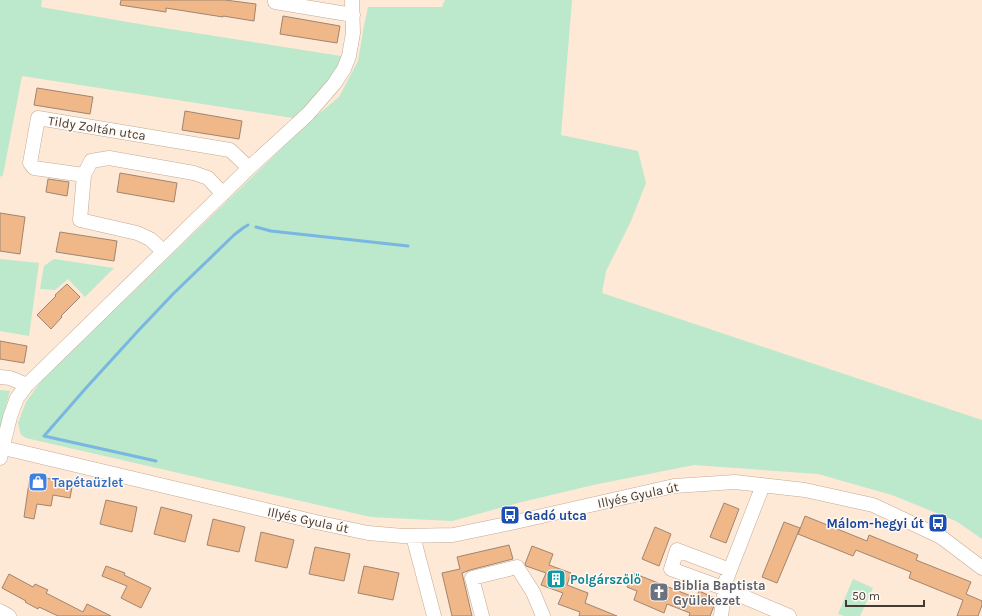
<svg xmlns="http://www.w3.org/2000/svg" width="982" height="616" font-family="Karla,sans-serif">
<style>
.green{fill:#bce8cb}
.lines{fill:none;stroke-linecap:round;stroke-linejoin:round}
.stream{stroke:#79b6e2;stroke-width:3}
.building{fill:#f0b889;stroke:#9f8571}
.minor-casing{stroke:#c4aa94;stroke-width:15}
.minor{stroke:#fff;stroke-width:14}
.labels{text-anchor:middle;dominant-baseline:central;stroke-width:3;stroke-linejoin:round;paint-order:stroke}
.street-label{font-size:13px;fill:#453a31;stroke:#fef9f4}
.shop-label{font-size:13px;font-weight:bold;fill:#366cbe;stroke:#fef9f4;text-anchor:start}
.transit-label{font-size:13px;font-weight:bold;fill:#164399;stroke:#fef9f4;text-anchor:start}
.culture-label{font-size:13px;font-weight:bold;fill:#0d838f;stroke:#fef9f4;text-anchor:start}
.worship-label{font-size:13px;font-weight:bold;fill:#5b616d;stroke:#fef9f4;text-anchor:start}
</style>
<rect width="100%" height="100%" fill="#fee8d6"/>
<path class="green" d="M 0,0 L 42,0 L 41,7 L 145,25 L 347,57 L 306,111 L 293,118 L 22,76 L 3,175 L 0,177 Z
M 445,0 L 572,0 L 561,135 L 638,151 L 646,183 L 631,221 L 606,271 L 602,293 L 982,420 L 982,539 L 956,521 L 892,495 L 818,474 L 694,465 L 593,485 L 522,502 L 452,521 L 371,517 L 26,438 L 21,435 L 18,423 L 26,402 L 42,380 L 309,122 L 339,97 L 358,61 L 364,26 L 368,7 L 442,7 Z
M 0,259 L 39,263 L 29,336 L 0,331 Z
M 54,259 L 114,268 L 85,297 L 68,279 L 55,290 L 40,289 L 44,266 Z
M 0,390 L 10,391 L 0,428 Z
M 853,579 L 873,588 L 860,616 L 844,616 L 838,614 Z"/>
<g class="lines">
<path class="stream" d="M 256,227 L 271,231 L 408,246
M 156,461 L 44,436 L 86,388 L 138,331 L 173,294 L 234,235 L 243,228 L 248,225"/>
</g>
<path class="building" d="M 121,0 L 225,0 L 256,4 L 254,21 L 223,16 L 223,17 L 166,8 L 166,12 L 120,5 Z
M 283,16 L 340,26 L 337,43 L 280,34 Z
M 37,88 L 93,97 L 90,114 L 34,105 Z
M 185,111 L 242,121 L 239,139 L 182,130 Z
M 120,173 L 177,183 L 174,202 L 117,192 Z
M 48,179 L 69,182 L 67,196 L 46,192 Z
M 0,213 L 25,217 L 20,254 L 0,251 Z
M 60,232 L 117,241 L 114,261 L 56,252 Z
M 67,284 L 80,297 L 61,316 L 62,317 L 51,329 L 37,315 L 56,296 L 55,295 Z
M 0,341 L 27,346 L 24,363 L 0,359 Z
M 30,476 L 73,482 L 70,498 L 53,495 L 51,506 L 37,504 L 34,519 L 24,517 Z
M 106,500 L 137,507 L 132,532 L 100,524 Z
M 724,503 L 739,509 L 726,543 L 710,537 Z
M 161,507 L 192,515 L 185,542 L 154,534 Z
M 805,516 L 867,541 L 869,535 L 918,555 L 916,560 L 971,582 L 966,594 L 982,601 L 982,605 L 978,616 L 957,616 L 963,600 L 909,578 L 911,572 L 856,550 L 853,556 L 798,534 Z
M 213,519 L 245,527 L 239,552 L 207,545 Z
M 784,522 L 800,528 L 777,583 L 762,577 Z
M 655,527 L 671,534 L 659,566 L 642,559 Z
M 261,532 L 294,540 L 287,568 L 255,561 Z
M 509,545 L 513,559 L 470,570 L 462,573 L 472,616 L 452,616 L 442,573 L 460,569 L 457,557 Z
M 532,546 L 553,554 L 549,565 L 571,573 L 567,585 L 588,593 L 585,603 L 617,616 L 579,616 L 580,612 L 558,604 L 563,593 L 541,585 L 546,573 L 526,566 L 525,564 Z
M 315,547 L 350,554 L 344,581 L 309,574 Z
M 106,566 L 125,573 L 124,575 L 151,588 L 141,608 L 121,598 L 127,586 L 102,576 Z
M 364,566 L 399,573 L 393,600 L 358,593 Z
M 633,573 L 696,598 L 699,591 L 715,598 L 714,606 L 710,616 L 689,616 L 690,613 L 667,604 L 664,613 L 634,600 L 637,591 L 627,587 Z
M 9,574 L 33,587 L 35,584 L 48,590 L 46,593 L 83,612 L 87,604 L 111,616 L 58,616 L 39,607 L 38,609 L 25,602 L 26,601 L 2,588 Z"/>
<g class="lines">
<defs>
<path id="minor" d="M 275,0 L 275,2 L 353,15
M 84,175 L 91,161 L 109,158 L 194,173 L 208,178 L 223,194
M 163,251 L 150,239 L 137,233 L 80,220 L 84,175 L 34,168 L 30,163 L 38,118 L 230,150 L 249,168
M 0,377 L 10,378 L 27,385
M 0,447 L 316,522 L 368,533 L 403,536 L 453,535 L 511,523 L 674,486 L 735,482 L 805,490 L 873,505 L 941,537 L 982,568
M 0,458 L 10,417 L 17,398 L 27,385 L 249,168 L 308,114 L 334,84 L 344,69 L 349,56 L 353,33 L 352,0
M 763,485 L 723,588 L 789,616
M 413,536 L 434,616
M 0,611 L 9,616
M 721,615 L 724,597 L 723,588 L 671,569 L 677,550 L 730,570
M 482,616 L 472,578 L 517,567 L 533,592 L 543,616"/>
</defs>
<use href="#minor" class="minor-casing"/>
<use href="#minor" class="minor"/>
</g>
<defs>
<symbol id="shop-square" viewBox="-11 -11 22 22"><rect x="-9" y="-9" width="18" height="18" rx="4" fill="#3f7fe0" stroke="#fef9f4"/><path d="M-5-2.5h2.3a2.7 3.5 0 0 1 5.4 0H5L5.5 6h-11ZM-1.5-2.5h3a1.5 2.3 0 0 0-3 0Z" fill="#fff"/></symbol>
<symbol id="bus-square" viewBox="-11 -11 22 22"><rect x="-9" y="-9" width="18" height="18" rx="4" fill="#1a4fb4" stroke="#fef9f4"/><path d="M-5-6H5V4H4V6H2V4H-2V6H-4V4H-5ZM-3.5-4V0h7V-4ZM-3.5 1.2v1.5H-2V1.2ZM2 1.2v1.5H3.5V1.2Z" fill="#fff"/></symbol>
<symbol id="building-square" viewBox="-11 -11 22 22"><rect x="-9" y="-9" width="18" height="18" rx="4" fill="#0f9aa8" stroke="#fef9f4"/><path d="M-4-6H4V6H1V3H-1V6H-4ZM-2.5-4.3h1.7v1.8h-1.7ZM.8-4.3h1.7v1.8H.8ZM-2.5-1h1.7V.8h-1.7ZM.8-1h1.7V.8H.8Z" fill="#fff"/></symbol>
<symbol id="church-square" viewBox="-11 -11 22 22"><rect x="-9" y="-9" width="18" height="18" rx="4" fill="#6b7280" stroke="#fef9f4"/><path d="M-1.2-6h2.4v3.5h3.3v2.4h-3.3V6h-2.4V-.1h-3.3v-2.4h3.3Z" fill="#fff"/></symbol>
</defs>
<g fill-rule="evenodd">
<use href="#shop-square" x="27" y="471" width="22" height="22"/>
<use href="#bus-square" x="499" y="504" width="22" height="22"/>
<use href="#bus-square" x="927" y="512" width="22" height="22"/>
<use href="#building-square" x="545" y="568" width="22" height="22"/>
<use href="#church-square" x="648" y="581" width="22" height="22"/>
</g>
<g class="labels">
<g class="street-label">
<text transform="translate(97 128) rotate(9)">Tildy Zoltán utca</text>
<text transform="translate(638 495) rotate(-12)">Illyés Gyula út</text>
<text transform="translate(308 520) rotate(12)">Illyés Gyula út</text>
</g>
<g class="shop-label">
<text x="52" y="482">Tapétaüzlet</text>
</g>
<g class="transit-label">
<text x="524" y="515">Gadó utca</text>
<text x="924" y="523" text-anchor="end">Málom-hegyi út</text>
</g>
<g class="culture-label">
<text x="570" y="579">Polgárszőlő</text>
</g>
<g class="worship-label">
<text x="673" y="585">Biblia Baptista<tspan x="673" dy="15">Gyülekezet</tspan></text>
</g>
</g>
<path d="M846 600v6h78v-6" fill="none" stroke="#453a31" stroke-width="2"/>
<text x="852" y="600" font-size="12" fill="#453a31" stroke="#fef9f4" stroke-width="3" paint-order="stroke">50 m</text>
</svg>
